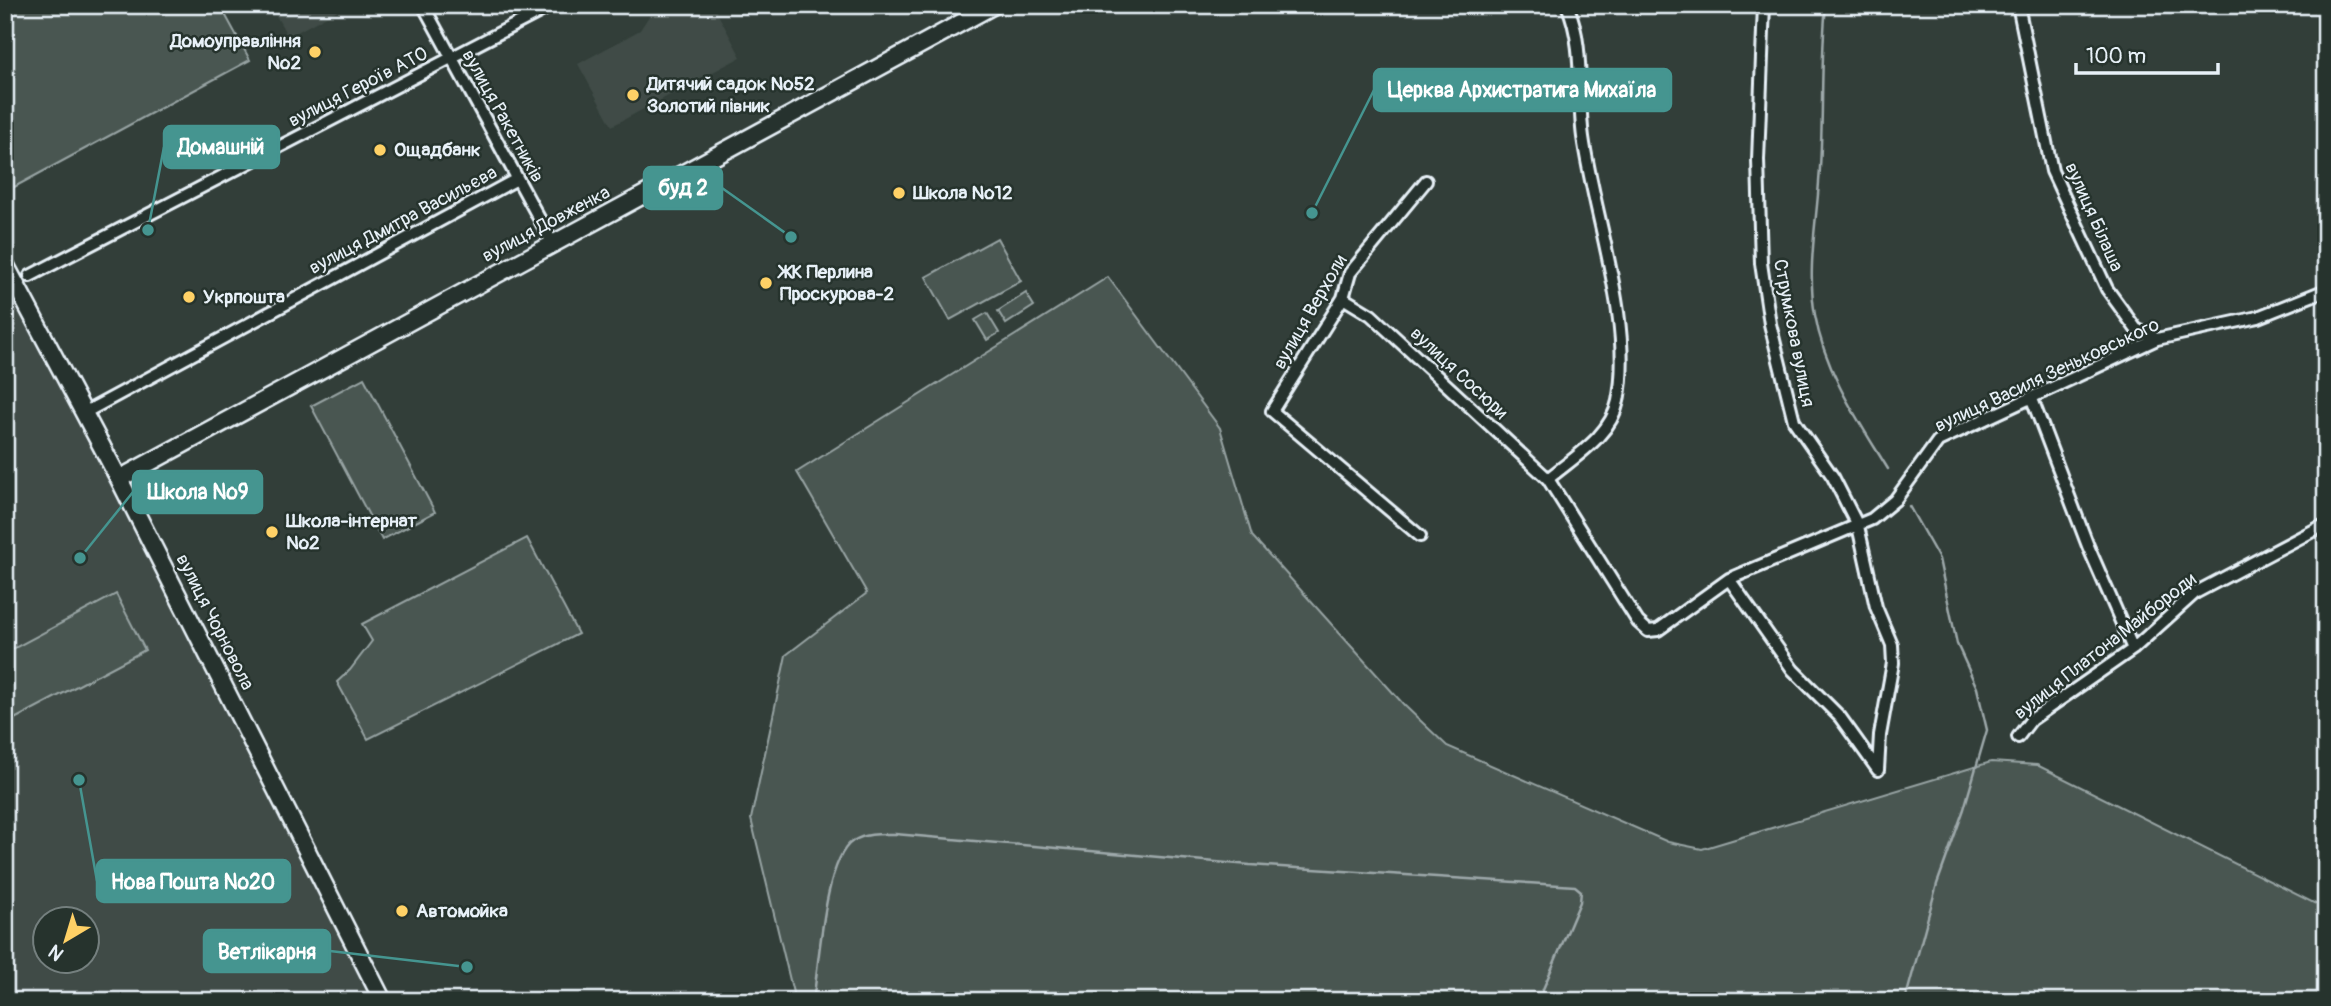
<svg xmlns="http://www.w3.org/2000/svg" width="2331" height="1006" font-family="Pangolin,sans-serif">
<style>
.built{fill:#3f4b46;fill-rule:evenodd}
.green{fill:#495651;stroke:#98a4a4;stroke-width:2}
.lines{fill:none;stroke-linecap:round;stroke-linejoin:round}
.stream{stroke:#9ea9ab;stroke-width:2.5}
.street-casing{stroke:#e8f1f8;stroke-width:16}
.secondary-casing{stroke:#e8f1f8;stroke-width:21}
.street{stroke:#26332d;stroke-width:10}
.secondary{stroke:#26332d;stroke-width:16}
.poi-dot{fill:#ffd166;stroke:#26332d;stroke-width:2.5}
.labels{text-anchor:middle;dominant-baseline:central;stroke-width:5;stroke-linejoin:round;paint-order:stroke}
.poi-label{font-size:19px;font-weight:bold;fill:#e8f1f8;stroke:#26332d;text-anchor:start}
.street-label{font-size:19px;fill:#e8f1f8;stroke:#26332d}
.leader{fill:none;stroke:#459590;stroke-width:2.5}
.callout-dot{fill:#459590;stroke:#26332d;stroke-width:2.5}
.callout{fill:#459590;stroke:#459590;stroke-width:2.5}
.callout-label{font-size:21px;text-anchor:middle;font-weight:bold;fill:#fff}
</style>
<rect width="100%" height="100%" fill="#323e39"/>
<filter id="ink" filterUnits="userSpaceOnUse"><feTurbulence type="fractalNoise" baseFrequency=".0143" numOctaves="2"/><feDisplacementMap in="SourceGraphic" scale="14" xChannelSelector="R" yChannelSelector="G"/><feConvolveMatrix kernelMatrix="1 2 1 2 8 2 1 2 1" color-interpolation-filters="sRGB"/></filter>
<g filter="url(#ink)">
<path class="built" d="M 270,5 L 347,5 L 288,37 Z
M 656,5 L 713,5 L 741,57 L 612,126 L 578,64 L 640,30 Z
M 14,288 L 378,1001 L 5,1001 L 5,290 ZM 46,918 L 88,918 L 88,960 L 46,960 Z"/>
<path class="green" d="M 5,5 L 220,5 L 250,60 L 5,192 Z
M 997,238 L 1021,281 L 950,320 L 926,277 Z
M 1108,277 L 1220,428 L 1252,536 L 1405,706 L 1447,746 L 1668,842 L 1702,849 L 1991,762 L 2037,765 L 2326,909 L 2326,1001 L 795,1001 L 751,819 L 786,655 L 867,593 L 797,472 Z
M 1026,293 L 1034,306 L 1006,324 L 998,311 Z
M 987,313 L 999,333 L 987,340 L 975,320 Z
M 364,378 L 435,512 L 382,540 L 311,406 Z
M 527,538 L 578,634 L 368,739 L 337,682 L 350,670 L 372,641 L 362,624 Z
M 116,594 L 145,650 L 5,724 L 5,653 Z"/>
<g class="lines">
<path class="stream" d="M 1826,5 C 1820,64 1824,123 1819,182 C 1816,227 1807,270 1815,315 C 1825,372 1858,420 1888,469
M 813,1001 C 819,966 824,859 853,841 C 866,833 881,834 895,834 L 1250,865 L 1575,886 L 1581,891 L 1580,902 L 1538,1001
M 1905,1001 L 1937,884 L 1964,809 L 1987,730 L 1977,688 L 1957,644 L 1939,559 L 1909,506"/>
<defs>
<path id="street" d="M 423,5 L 553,244
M 1567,5 C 1585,46 1577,94 1583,137 C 1594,216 1634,324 1618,401 C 1611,436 1574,457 1548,479 L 1638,622 L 1648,631 L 1658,630 L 1729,579 L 1872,519 L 1895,500 L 1938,441 L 2157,339 L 2258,317 L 2326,290
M 1764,5 L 1758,160 L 1761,263 L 1770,324 L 1794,421 L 1833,477 L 1858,526 L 1876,607 L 1892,645 L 1893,663 L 1880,735 L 1878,770
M 2018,5 L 2052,171 L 2107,289 L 2136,329 L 2157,339
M 30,276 L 553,5
M 1343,298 L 1371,315 L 1548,479
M 2032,399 L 2088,546 L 2133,649
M 84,413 L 517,179
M 1420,536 L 1272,411 L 1343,298 L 1350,273 L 1426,181
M 1729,579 L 1793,670 L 1840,717 L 1878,770
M 2018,737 L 2031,720 L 2133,649 L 2195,593 L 2326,524"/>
<path id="secondary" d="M 5,264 L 119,479 L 383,1001
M 119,479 L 994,5"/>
</defs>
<use href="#street" class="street-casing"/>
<use href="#secondary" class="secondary-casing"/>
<use href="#street" class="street"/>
<use href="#secondary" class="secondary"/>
</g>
</g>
<g class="poi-dot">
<circle cx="315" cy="52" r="7"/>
<circle cx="633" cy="95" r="7"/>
<circle cx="380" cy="150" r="7"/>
<circle cx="899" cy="193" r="7"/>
<circle cx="766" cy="283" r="7"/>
<circle cx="189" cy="297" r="7"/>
<circle cx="272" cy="532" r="7"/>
<circle cx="402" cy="911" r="7"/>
</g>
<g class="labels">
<g class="poi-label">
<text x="301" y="41" text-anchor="end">Домоуправління<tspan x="301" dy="22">№2</tspan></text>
<text x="647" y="84">Дитячий садок №52<tspan x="647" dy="22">Золотий півник</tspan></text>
<text x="394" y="150">Ощадбанк</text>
<text x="913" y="193">Школа №12</text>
<text x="780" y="272">ЖК Перлина<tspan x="780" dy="22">Проскурова-2</tspan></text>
<text x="203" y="297">Укрпошта</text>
<text x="286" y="521">Школа-інтернат<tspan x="286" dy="22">№2</tspan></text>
<text x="416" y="911">Автомойка</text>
</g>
<g class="street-label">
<text transform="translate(358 87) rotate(-27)">вулиця Героїв АТО</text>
<text transform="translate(503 116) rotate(61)">вулиця Ракетників</text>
<text transform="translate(2094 217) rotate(66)">вулиця Білаша</text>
<text transform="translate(403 220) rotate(-28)">вулиця Дмитра Васильєва</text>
<text transform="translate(546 224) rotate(-28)">вулиця Довженка</text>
<text transform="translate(1310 312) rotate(-60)">вулиця Верхоли</text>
<text transform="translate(1794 333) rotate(79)">Струмкова вулиця</text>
<text transform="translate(1459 373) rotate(43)">вулиця Сосюри</text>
<text transform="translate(2047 375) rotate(-25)">вулиця Василя Зеньковського</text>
<text transform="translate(215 622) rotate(63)">вулиця Чорновола</text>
<text transform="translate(2105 646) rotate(-38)">вулиця Платона Майбороди</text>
</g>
</g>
<path class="leader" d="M1312 213L1374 90M148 230L164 147M791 237L722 188M80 558L133 492M79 780L97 881M467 967L330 951"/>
<g class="callout-dot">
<circle cx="1312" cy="213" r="7"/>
<circle cx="148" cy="230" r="7"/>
<circle cx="791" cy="237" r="7"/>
<circle cx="80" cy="558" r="7"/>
<circle cx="79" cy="780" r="7"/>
<circle cx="467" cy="967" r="7"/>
</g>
<g class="callout">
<rect x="1374" y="69" width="297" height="42" rx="7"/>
<rect x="164" y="126" width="115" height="42" rx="7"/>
<rect x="644" y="167" width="78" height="42" rx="7"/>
<rect x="133" y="471" width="129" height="42" rx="7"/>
<rect x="97" y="860" width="193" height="42" rx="7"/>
<rect x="204" y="930" width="126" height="42" rx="7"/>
</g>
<g class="callout-label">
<text x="1522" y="97">Церква Архистратига Михаїла</text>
<text x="221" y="154">Домашній</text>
<text x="683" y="195">буд 2</text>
<text x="198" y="499">Школа №9</text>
<text x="193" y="889">Нова Пошта №20</text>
<text x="267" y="959">Ветлікарня</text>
</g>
<rect width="2331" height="1006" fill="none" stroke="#26332d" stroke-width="28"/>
<rect x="14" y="14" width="2303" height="978" fill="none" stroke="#e8f1f8" stroke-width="2.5" filter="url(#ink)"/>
<g transform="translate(66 940) rotate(218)"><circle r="33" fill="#26332d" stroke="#747f7e" stroke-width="2"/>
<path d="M0-5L12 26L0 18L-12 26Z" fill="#ffd166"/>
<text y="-10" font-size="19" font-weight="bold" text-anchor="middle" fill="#e8f1f8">N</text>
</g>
<path d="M2076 63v10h142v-10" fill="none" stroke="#e8f1f8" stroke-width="3.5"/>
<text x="2086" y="63" font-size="21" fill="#e8f1f8" stroke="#26332d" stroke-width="5" paint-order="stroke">100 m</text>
</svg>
